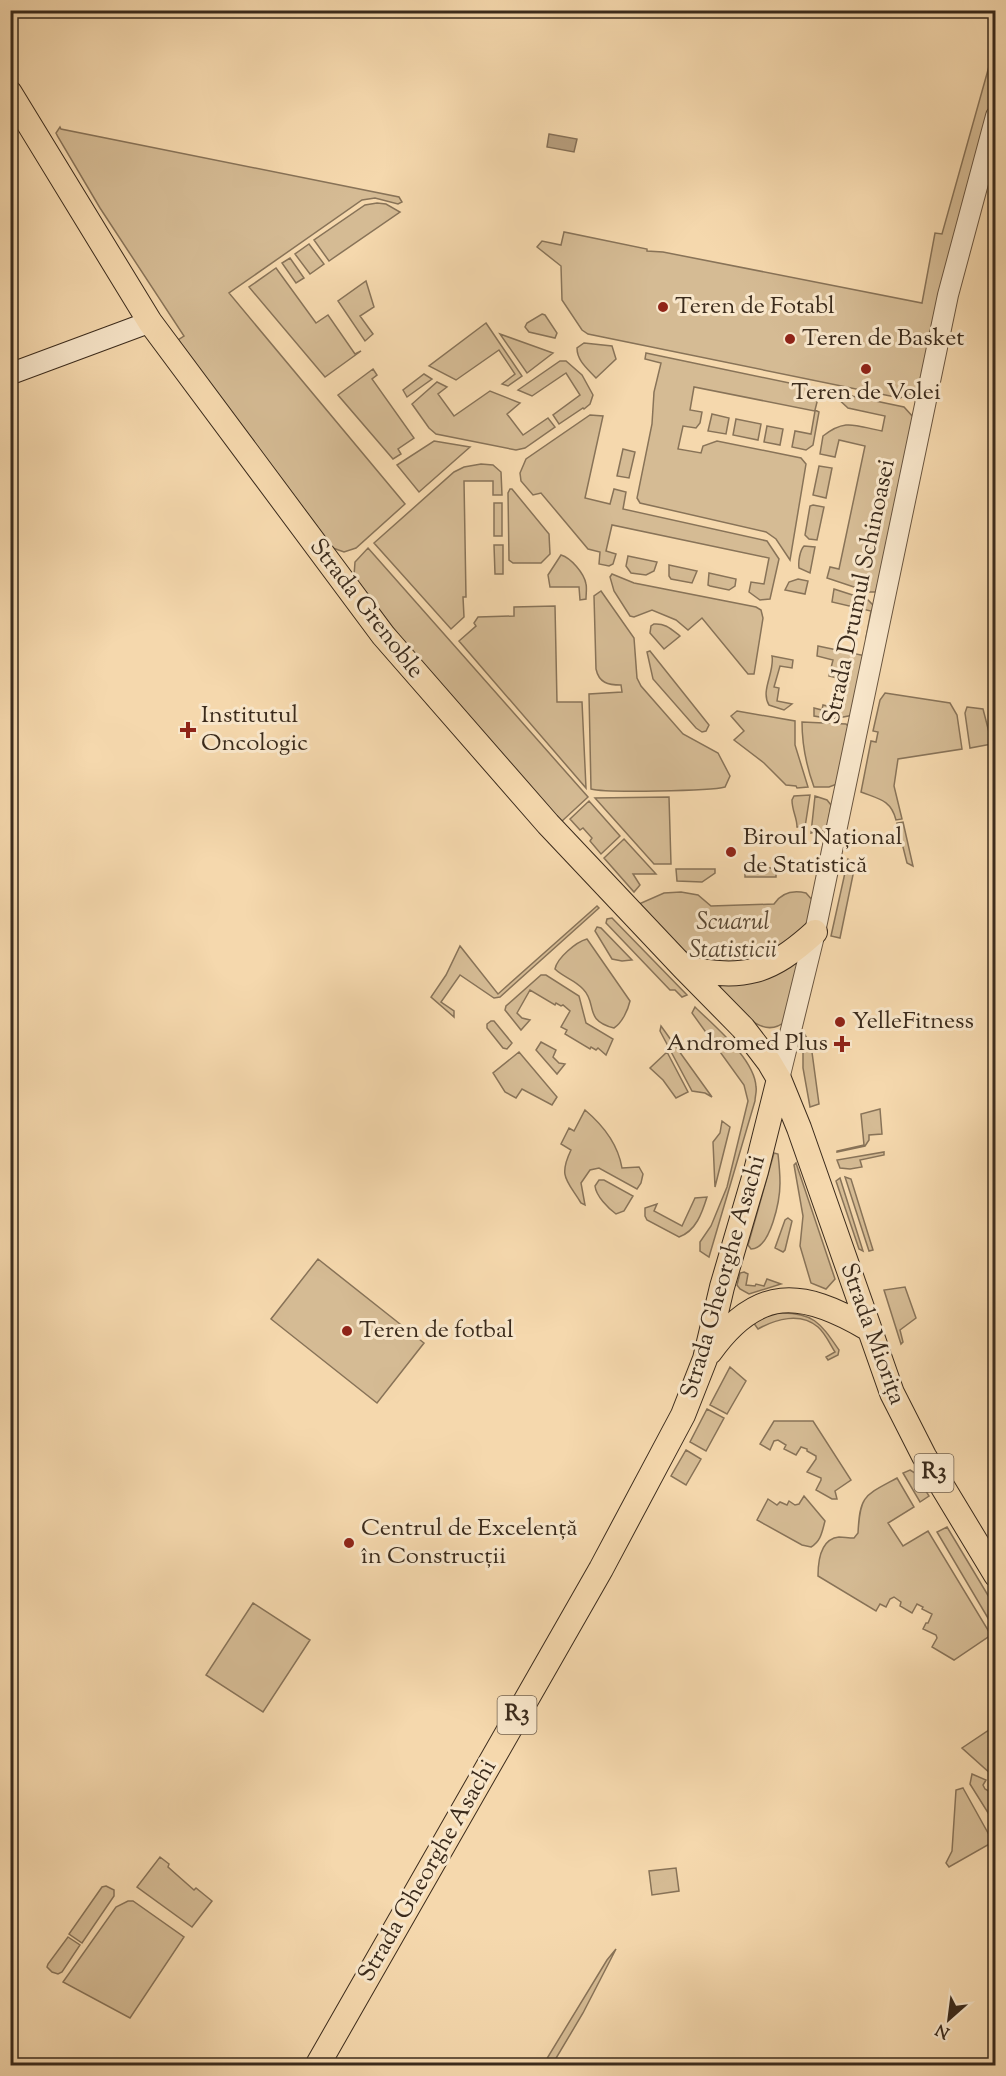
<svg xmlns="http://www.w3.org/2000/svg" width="1006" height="2076" font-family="'Sorts Mill Goudy',serif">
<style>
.green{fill:#d5bb94;stroke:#887358;stroke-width:1.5}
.water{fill:#b69d7c;stroke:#856f56;stroke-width:1.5}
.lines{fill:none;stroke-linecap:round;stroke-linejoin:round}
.tertiary-casing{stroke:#6a5640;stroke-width:22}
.secondary-casing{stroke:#3b2b1c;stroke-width:23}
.primary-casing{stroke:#3b2b1c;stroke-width:26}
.tertiary{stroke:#f8e6ca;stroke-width:20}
.secondary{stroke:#f8e6ca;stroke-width:21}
.primary{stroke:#f5d8ad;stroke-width:24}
.poi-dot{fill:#8f2418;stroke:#f8e6ca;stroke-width:2}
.labels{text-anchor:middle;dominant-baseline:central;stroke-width:6;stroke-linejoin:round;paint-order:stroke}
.shield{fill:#f8e6ca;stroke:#746350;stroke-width:1.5}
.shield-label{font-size:22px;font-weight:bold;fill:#3b2b1c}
.poi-label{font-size:24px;fill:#3b2b1c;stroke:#f8e6ca;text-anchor:start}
.street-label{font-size:24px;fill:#3b2b1c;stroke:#f8e6ca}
.park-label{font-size:24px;font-style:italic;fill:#5a4834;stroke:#f8e6ca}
</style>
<rect width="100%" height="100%" fill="#f5d8ad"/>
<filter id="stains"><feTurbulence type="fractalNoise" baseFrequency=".00333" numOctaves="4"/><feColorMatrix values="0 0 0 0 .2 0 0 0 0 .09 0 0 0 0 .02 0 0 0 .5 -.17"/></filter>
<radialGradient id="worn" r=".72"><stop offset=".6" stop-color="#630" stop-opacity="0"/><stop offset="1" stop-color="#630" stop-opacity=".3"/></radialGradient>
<path class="green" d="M 995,45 L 995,92 L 957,228 L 919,396 L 911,394 L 900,398 L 588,334 L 582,330 L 562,300 L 561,266 L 537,247 L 542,241 L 561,245 L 564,232 L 647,249 L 647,251 L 663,252 L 922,303 L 935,233 L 942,234 Z
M 60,127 L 61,129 L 399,197 L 402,202 L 398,204 L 375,198 L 362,200 L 229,293 L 405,504 L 356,548 L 344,552 L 333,548 L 178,340 L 184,336 L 100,208 L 58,137 L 56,133 Z
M 377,203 L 386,204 L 400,212 L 329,261 L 314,240 L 365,205 Z
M 309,244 L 324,264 L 310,274 L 295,254 Z
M 290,258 L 304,278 L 296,283 L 282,263 Z
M 276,268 L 316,323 L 328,315 L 355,354 L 361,351 L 325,377 L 249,287 Z
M 366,281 L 374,307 L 360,316 L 373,334 L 365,341 L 338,301 Z
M 542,314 L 545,315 L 557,333 L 555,338 L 529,332 L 525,327 L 527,323 Z
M 486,323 L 522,376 L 508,386 L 502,384 L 515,374 L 499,350 L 456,380 L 429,366 Z
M 500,334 L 553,353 L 527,373 Z
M 584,343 L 612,346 L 616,359 L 596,378 C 588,369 577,361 577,348 Z
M 646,353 L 904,407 L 914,418 L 876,592 L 869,592 L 827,578 L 830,567 L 839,569 L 865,446 L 839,440 L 835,457 L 820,454 L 823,436 C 846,418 855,426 882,431 L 885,416 L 848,408 L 835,396 L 819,394 L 815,410 L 819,412 L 813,445 L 806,450 L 792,447 L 795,431 L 811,434 L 815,411 L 694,387 L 690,410 L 702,412 L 700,423 L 696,428 L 683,426 L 678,449 L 701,453 L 703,446 L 717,441 L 801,458 L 806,464 L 790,560 L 776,539 L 766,532 L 640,503 L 637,498 L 652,424 L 654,392 L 661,363 L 645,359 Z
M 560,361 L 566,361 L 582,375 L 593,395 L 590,404 L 584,409 L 583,408 L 559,424 L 553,415 L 580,395 L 566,373 L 532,396 L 518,390 Z
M 373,369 L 377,375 L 372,379 L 414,438 L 398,449 L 401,454 L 393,459 L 338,395 Z
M 424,374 L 432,379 L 407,397 L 403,390 Z
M 437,382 L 447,387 L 438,394 L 454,416 L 490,391 L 520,403 L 507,414 L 523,435 L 548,418 L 555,427 L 525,448 L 516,450 L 436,434 L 429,428 L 412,404 Z
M 712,414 L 729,418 L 726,434 L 708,431 Z
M 590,415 L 603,416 L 585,498 L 610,504 L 614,489 L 626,492 L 623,509 L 767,541 L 779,559 L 770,599 L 760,600 L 749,592 L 751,582 L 764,584 L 769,558 L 612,525 L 606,551 L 616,554 L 613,564 L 609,566 L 599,564 L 600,552 L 588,549 L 541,493 L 533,495 L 521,481 L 520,473 L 526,459 Z
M 736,419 L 761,424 L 758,440 L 733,435 Z
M 767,426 L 783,429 L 780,445 L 764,442 Z
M 434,441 L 470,447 L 419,492 L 397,465 Z
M 623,449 L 635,452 L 629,478 L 617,476 Z
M 481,464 L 493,465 L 501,472 L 502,495 L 493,495 L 493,481 L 464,481 L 466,597 L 463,597 L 464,617 L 451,629 L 374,543 L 454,472 L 464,467 Z
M 819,466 L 832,468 L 826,498 L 813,495 Z
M 510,489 L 512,489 L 549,534 L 550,554 L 541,563 L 513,563 L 509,560 L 508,493 Z
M 494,503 L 502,503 L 502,536 L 494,536 Z
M 813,505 L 824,507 L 817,540 L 809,539 L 805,535 L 810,506 Z
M 494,545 L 503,545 L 503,574 L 495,574 Z
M 804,546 L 815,547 L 810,573 L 799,568 C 798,562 800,550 804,546 Z
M 368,548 L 588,797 L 561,822 L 403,641 L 354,576 L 355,562 Z
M 561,555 C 571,558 584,573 586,584 C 587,588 586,594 586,599 L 580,600 L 579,587 L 550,587 L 548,575 Z
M 628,556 L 657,562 L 654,571 L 646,575 L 631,573 L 626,566 Z
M 669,565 L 697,571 L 692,583 L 671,579 L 669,576 Z
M 709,573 L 736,579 L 735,586 L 729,590 L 710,586 L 708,585 Z
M 612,574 L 634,583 L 756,607 L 761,610 L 763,618 L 754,674 L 748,674 L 702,618 L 688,630 L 676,620 L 652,610 L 634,617 L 630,616 L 614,591 L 610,577 Z
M 798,579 L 808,581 L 805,594 L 785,590 L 789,582 Z
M 834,589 L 868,600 L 875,607 L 870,639 L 866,638 L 871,611 L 832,602 Z
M 601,591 L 634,638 L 637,678 L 641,686 L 683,734 L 718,753 L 730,776 L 725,787 C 711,791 605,793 591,789 L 589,694 L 622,692 L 621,685 C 608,685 599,683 596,669 L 594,596 Z
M 555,606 L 557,702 L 582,702 L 586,788 L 459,641 L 476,626 L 474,623 L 478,617 L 514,616 L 514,607 Z
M 654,624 C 665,623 671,629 680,636 L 664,649 L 650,633 L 651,626 Z
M 818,646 L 866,656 L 854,715 L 832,719 L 814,716 L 814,708 L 822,710 L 823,705 L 835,708 L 841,679 L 829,676 L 833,660 L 817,656 Z
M 650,651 L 705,720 L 709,725 L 706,731 L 702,732 L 696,728 L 653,679 L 647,652 Z
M 772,656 L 793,660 L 792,668 L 780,666 L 774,687 L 779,688 L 777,701 L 792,704 L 784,710 L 769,705 C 760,691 775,672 772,656 Z
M 885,693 L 950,703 L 957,715 L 962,749 L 898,759 L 894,786 L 902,819 L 896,820 C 891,800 879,799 861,792 L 871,741 L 876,742 L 878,732 L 873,731 L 880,700 Z
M 967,707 L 983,709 L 992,744 L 970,748 L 965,713 Z
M 737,711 L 795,721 L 795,745 L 808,787 L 797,788 L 796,786 L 786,785 L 764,763 L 734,740 L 744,731 L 731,716 Z
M 802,722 L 846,724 L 849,727 L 837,784 L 829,787 L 814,787 C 806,765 802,746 802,722 Z
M 810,795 L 805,827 L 797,827 C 797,817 792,811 792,800 L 794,796 Z
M 815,796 L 827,800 L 831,805 L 827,830 L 811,833 Z
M 669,797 L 671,864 L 654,864 L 595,798 Z
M 589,801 L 620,836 L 601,854 L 590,841 L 592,838 L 583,828 L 580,830 L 570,819 Z
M 903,822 L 913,866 L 907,863 L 897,823 Z
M 624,839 L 656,874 L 633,874 L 640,885 L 634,892 L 604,858 Z
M 848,859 L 854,864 L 854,870 L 840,938 L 831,936 Z
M 745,868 L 776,868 L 776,877 L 745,877 Z
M 676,869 L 715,869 L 715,873 L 702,882 L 677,881 Z
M 681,892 L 698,895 L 711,906 L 774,904 C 782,892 793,890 806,893 L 813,901 L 811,916 L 803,931 L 744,968 L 696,958 L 683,950 L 639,904 L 664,893 Z
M 597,906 L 599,908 L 500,997 L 494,998 L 460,975 L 441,1002 L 454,1011 L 454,1017 L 431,997 L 446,975 L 460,946 L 498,994 Z
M 612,918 L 687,995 L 682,997 L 675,990 L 670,990 L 606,923 L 607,919 Z
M 597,927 L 601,928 L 632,960 L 622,961 L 612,959 L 595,931 Z
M 587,939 L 630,1001 C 628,1010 622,1023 614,1028 C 583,1020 598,1004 583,989 C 575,980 563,977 555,969 C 557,958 576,942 587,939 Z
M 795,963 L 799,967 L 786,1021 C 760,1043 737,1005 720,988 L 721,985 Z
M 541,975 L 546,975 L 579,996 L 586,1023 L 613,1039 L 606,1055 L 598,1048 L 596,1050 L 591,1047 L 590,1049 L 565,1034 L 567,1030 L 561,1027 L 570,1011 L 563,1005 L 561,1006 L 556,1003 L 555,1005 L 530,990 L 517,1013 L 522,1018 L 530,1020 L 521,1030 L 505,1010 L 506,1006 Z
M 695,1007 C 714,1026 755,1059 756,1087 C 757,1091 755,1096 755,1101 L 709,1257 L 700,1251 L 700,1242 L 711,1226 L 727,1187 L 748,1101 L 744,1085 L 692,1013 Z
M 491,1021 L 494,1021 L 512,1043 L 507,1049 L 503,1048 L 487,1028 L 487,1024 Z
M 661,1026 L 712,1097 L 705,1093 L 692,1091 L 660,1031 Z
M 805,1035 L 811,1045 L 819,1104 L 810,1107 L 803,1068 L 803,1037 Z
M 541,1042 L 556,1050 L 553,1057 L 559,1063 L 565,1064 L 557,1074 L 536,1050 Z
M 519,1052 L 557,1097 L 552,1105 L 522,1089 L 516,1098 L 505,1092 L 493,1073 Z
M 667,1052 L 688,1092 L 676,1098 L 663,1080 L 650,1068 Z
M 880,1109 L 882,1134 L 869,1135 L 869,1140 L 865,1146 L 837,1152 L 837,1151 L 864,1145 L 861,1114 Z
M 585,1110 C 604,1126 618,1144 622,1168 L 639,1167 L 643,1174 L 641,1183 L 637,1189 L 599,1168 L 590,1170 L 581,1183 L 585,1205 L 581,1203 C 567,1180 558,1177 571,1150 L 561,1144 L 569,1128 L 574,1131 Z
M 722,1121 L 730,1127 L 715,1187 L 713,1142 L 720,1133 Z
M 884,1152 L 884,1155 L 860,1160 L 862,1167 L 850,1169 L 840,1168 L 837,1160 Z
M 774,1153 L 778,1154 C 779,1163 780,1173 780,1183 C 780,1199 771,1249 751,1249 L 748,1245 Z
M 796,1163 L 835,1279 L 826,1289 L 811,1283 L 800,1246 L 803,1216 L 794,1165 Z
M 845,1177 L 851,1179 L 873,1250 L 869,1251 Z
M 840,1178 L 863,1251 L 859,1249 L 836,1181 Z
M 599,1180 L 604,1180 L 633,1196 L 624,1211 L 616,1214 C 608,1208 596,1196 595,1186 Z
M 707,1197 C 702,1213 696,1231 679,1237 L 647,1220 L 645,1216 L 645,1208 L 657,1204 L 654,1211 L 682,1226 L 695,1198 Z
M 788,1218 L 792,1221 L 785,1250 L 783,1252 L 775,1248 L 785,1220 Z
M 318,1259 L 424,1343 L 377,1403 L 271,1319 Z
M 744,1272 L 748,1274 L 746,1285 L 755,1286 L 756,1284 L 764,1286 L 767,1279 L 781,1284 L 749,1294 L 740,1289 L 737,1285 L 740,1273 Z
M 905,1287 L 916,1318 L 900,1330 L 903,1342 L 901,1344 L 884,1290 Z
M 779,1313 C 814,1312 821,1324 839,1350 L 838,1355 L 828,1360 L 826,1357 L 835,1352 C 830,1344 825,1333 818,1327 C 800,1312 776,1319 758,1329 L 753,1322 L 767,1315 Z
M 730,1367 L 746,1381 L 727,1414 L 710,1405 Z
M 707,1409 L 724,1418 L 706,1451 L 690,1442 Z
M 774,1421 L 813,1421 L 851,1480 L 835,1491 L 837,1499 L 832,1499 L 816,1490 L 821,1480 L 821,1478 L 807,1472 L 816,1459 L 816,1456 L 807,1451 L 807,1449 L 801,1447 L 796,1455 L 784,1449 L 786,1445 L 778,1440 L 774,1441 L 770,1450 L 760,1444 Z
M 686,1450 L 701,1459 L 686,1485 L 671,1476 Z
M 910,1470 L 915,1473 L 929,1496 L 920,1502 L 903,1473 Z
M 897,1478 L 914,1507 L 888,1523 L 903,1546 L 928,1531 L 991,1635 L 954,1660 L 932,1647 L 937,1638 L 936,1635 L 923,1629 L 926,1623 L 928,1623 L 932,1614 L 922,1609 L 923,1607 L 917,1604 L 912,1613 L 900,1606 L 901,1602 L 894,1597 L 890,1599 L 886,1607 L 880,1604 L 876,1611 L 818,1576 C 818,1562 820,1539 839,1537 C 843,1537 849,1538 854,1538 L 858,1533 C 860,1495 864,1496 897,1478 Z
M 804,1496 L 825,1521 C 822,1532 821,1541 811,1547 L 802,1545 L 757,1520 L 768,1499 L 777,1505 L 780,1502 L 787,1505 L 789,1501 L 795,1505 L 799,1504 Z
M 947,1527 L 995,1607 L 995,1630 L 937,1532 Z
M 253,1603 L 310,1640 L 263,1712 L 206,1675 Z
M 995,1726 L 995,1767 L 991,1774 L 962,1748 Z
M 972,1774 L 986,1780 L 983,1785 L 985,1789 L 995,1795 L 995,1824 L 970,1784 Z
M 963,1788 L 993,1842 L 949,1867 L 946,1863 L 952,1851 L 956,1790 Z
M 160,1857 L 169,1864 L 168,1867 L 194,1890 L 196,1888 L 212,1901 L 192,1927 L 137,1887 Z
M 676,1868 L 679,1891 L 652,1895 L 649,1871 Z
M 106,1886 L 114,1890 L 114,1896 L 82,1943 L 69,1934 L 102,1887 Z
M 128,1901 L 133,1901 L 184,1937 L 130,2018 L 63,1982 L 116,1907 Z
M 68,1937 L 80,1945 L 62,1972 L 58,1974 L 52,1972 L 47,1967 L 48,1964 Z
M 616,1949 L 583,2013 L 552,2065 L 543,2065 L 607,1960 Z"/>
<path class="water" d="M 549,134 L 577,139 L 574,152 L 547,147 Z"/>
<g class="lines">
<defs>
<path id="tertiary" d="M 779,1079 L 815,932 L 948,295 L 996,116"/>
<path id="secondary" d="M 10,374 L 150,322"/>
<path id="primary" d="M 10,93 L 150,322 L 383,635 L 548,824 L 684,968 L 743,1028 L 769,1062 L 779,1079 L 799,1128 L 892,1393 L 924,1456 L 996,1575
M 684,968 C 744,980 769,974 815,932
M 710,1352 C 757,1286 801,1289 867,1328
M 317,2066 L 601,1569 L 683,1415 L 705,1359 L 722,1287 L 756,1171 L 779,1079"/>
</defs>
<use href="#tertiary" class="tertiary-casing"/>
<use href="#secondary" class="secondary-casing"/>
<use href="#primary" class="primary-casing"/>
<use href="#tertiary" class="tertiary"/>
<use href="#secondary" class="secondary"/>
<use href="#primary" class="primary"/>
</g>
<g class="poi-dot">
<circle cx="663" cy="307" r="6"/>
<circle cx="790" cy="339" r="6"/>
<circle cx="866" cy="369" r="6"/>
<path d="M185 721h6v6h6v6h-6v6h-6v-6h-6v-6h6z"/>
<circle cx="731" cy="852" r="6"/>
<circle cx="840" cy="1022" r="6"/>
<path d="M839 1035h6v6h6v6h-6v6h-6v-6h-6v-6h6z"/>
<circle cx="347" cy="1331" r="6"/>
<circle cx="349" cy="1543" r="6"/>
</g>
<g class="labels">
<g class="shield">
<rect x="914.5" y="1454" width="39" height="38" rx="4.5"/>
<rect x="497.5" y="1696" width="39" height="38" rx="4.5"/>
</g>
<g class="shield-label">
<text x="934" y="1473">R3</text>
<text x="517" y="1715">R3</text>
</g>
<g class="poi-label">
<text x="675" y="307">Teren de Fotabl</text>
<text x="802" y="339">Teren de Basket</text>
<text x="866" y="393" text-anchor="middle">Teren de Volei</text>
<text x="201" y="716">Institutul<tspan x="201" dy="28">Oncologic</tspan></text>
<text x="743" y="838">Biroul Național<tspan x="743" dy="28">de Statistică</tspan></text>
<text x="852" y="1022">YelleFitness</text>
<text x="828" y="1044" text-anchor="end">Andromed Plus</text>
<text x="359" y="1331">Teren de fotbal</text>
<text x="361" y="1529">Centrul de Excelență<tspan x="361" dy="28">în Construcții</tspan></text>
</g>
<g class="street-label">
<text transform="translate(860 592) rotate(-78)">Strada Drumul Schinoasei</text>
<text transform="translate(366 609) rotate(52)">Strada Grenoble</text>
<text transform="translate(724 1277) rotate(-74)">Strada Gheorghe Asachi</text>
<text transform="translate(872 1334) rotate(70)">Strada Miorița</text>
<text transform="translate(428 1871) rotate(-60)">Strada Gheorghe Asachi</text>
</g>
<g class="park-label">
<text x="733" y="923">Scuarul<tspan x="733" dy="28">Statisticii</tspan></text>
</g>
</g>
<rect width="1006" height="2076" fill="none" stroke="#f5d8ad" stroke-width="36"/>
<rect x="12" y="12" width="982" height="2052" fill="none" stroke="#3b2b1c" stroke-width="3"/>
<rect x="18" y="18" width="970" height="2040" fill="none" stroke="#3b2b1c" stroke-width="1.5"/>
<g transform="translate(949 2019) rotate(208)" stroke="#f8e6ca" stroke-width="4.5" paint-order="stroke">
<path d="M0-4.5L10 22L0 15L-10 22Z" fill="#3b2b1c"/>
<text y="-9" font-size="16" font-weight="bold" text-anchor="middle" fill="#3b2b1c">N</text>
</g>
<rect width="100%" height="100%" filter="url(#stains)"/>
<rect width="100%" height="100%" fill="url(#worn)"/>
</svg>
